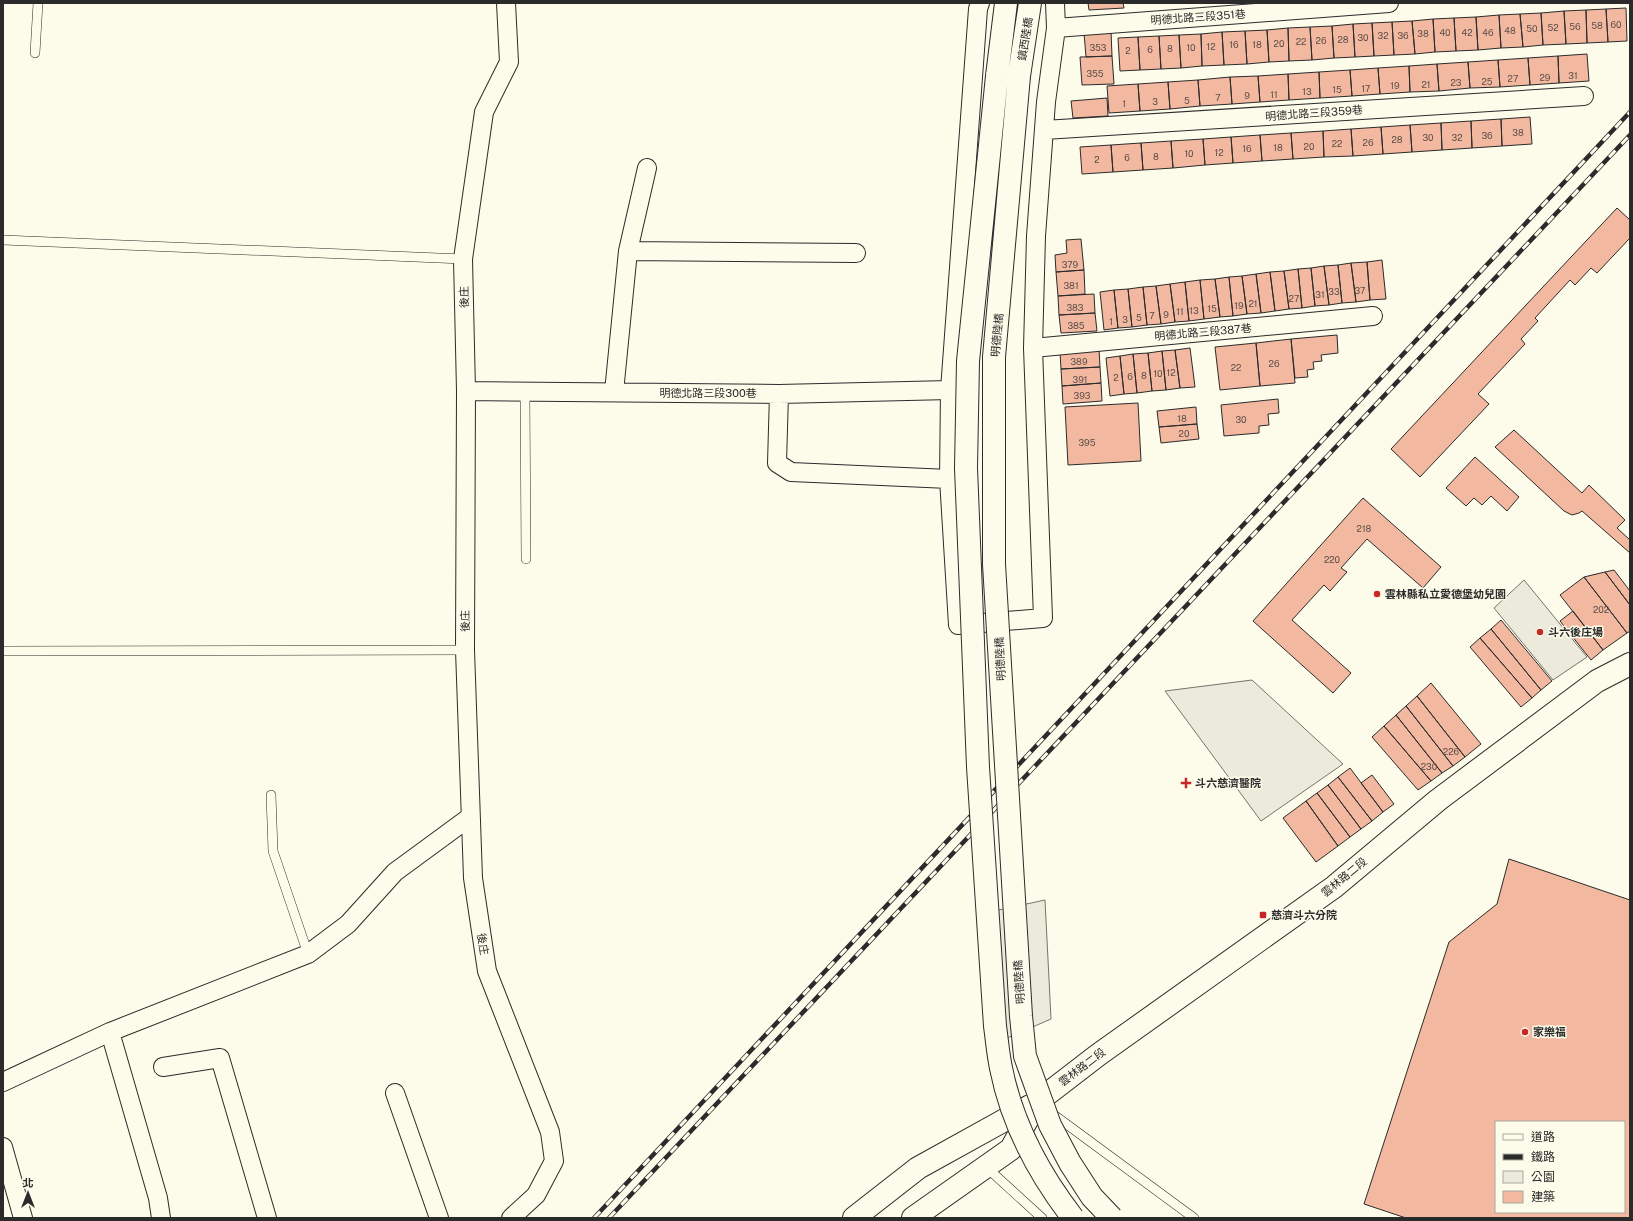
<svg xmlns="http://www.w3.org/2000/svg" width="1633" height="1221" font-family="'Public Sans','Noto Sans TC',sans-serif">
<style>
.green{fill:#ecebdb;stroke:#74746e}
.parking{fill:#eceadb;stroke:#74746e}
.building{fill:#f2b8a0;stroke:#2b2b2b;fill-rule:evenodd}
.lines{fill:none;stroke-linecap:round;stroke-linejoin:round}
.lane-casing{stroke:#2b2b2b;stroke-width:10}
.street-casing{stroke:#2b2b2b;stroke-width:20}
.secondary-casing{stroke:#2b2b2b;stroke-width:24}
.primary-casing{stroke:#2b2b2b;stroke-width:24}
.lane{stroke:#fdfbea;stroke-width:9}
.street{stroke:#fdfbea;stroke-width:18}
.secondary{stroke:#fdfbea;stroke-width:22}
.primary{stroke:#fdfbea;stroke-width:22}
.rail-casing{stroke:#2b2b2b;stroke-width:4.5}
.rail{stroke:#fdfbea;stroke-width:3;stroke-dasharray:9;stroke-linecap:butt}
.secondary-bridge-casing{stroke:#2b2b2b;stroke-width:24;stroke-linecap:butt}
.secondary-bridge{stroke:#fdfbea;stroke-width:22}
.poi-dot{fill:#c62828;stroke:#fdfbea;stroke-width:1.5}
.labels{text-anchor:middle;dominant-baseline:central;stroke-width:3;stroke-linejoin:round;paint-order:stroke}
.number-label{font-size:9px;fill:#5d4e48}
.street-label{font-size:11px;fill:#2b2b2b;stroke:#fdfbea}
.poi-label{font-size:11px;font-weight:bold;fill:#2b2b2b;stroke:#fdfbea;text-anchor:start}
</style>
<rect width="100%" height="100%" fill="#fdfbea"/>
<path class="green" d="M 1045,900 L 1051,1019 L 991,1045 L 980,914 Z"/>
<path class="parking" d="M 1524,580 L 1587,657 L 1553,680 L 1494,608 Z
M 1252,680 L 1343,764 L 1261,821 L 1165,691 Z"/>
<path class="building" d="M 1088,3 L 1123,3 L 1124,8 L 1089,10 Z
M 1626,8 L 1627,41 L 1608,42 L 1606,9 Z
M 1606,9 L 1608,42 L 1587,43 L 1586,10 Z
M 1586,10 L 1587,43 L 1566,44 L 1564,11 Z
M 1564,11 L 1566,44 L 1543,45 L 1541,13 Z
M 1541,13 L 1543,45 L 1523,47 L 1520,14 Z
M 1520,14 L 1523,47 L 1501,48 L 1499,15 Z
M 1499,15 L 1501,48 L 1478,50 L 1476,17 Z
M 1476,17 L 1478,50 L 1456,51 L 1454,18 Z
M 1454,18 L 1456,51 L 1435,52 L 1433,19 Z
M 1433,19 L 1435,52 L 1415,54 L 1412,21 Z
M 1412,21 L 1415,54 L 1394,55 L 1392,22 Z
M 1392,22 L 1394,55 L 1374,56 L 1372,23 Z
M 1372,23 L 1374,56 L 1355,57 L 1353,24 Z
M 1353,24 L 1355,57 L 1334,58 L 1332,26 Z
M 1332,26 L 1334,58 L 1312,60 L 1310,27 Z
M 1310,27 L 1312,60 L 1289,61 L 1288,28 Z
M 1288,28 L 1289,61 L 1269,62 L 1267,30 Z
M 1267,30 L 1269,62 L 1247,64 L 1245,31 Z
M 1111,31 L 1112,56 L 1086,57 L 1084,33 Z
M 1245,31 L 1247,64 L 1224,65 L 1222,32 Z
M 1222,32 L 1224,65 L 1202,66 L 1201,34 Z
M 1201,34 L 1202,66 L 1181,68 L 1179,35 Z
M 1179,35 L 1181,68 L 1161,69 L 1159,36 Z
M 1159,36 L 1161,69 L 1140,70 L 1138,37 Z
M 1138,37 L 1140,70 L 1120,71 L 1118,38 Z
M 1587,54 L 1589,81 L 1559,83 L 1558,56 Z
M 1112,56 L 1114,84 L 1082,85 L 1080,57 Z
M 1558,56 L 1559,83 L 1530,85 L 1528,58 Z
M 1528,58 L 1530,85 L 1500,87 L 1498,60 Z
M 1498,60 L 1500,87 L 1470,88 L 1468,62 Z
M 1468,62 L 1470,88 L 1439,91 L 1437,64 Z
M 1437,64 L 1439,91 L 1410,92 L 1409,66 Z
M 1409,66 L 1410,92 L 1380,94 L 1378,68 Z
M 1378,68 L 1380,94 L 1352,96 L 1350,70 Z
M 1350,70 L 1352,96 L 1320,98 L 1319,72 Z
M 1319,72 L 1320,98 L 1289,100 L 1288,74 Z
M 1288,74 L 1289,100 L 1260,102 L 1258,76 Z
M 1258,76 L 1260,102 L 1232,104 L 1230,77 Z
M 1230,77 L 1232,104 L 1200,106 L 1198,80 Z
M 1198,80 L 1200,106 L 1170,109 L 1168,82 Z
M 1168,82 L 1170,109 L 1140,111 L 1138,84 Z
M 1138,84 L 1140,111 L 1109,113 L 1107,86 Z
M 1107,98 L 1108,116 L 1073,118 L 1071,101 Z
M 1530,117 L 1532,144 L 1502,146 L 1501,119 Z
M 1501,119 L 1502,146 L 1472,148 L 1471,121 Z
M 1471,121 L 1472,148 L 1442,150 L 1441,123 Z
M 1441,123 L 1442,150 L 1412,152 L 1410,125 Z
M 1410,125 L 1412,152 L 1383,154 L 1381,127 Z
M 1381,127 L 1383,154 L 1353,156 L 1351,129 Z
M 1351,129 L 1353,156 L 1324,157 L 1323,131 Z
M 1323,131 L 1324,157 L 1293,159 L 1291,133 Z
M 1291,133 L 1293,159 L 1262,161 L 1260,135 Z
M 1260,135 L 1262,161 L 1233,163 L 1231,137 Z
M 1231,137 L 1233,163 L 1205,165 L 1203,139 Z
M 1203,139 L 1205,165 L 1173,168 L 1171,141 Z
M 1171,141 L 1173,168 L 1143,170 L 1141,143 Z
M 1141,143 L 1143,170 L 1113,172 L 1111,145 Z
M 1111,145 L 1113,172 L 1082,174 L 1080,147 Z
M 1617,208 L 1630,220 L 1630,238 L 1597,273 L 1591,268 L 1575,285 L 1570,280 L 1535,318 L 1538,321 L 1521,339 L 1525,344 L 1478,394 L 1489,404 L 1420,477 L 1391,449 Z
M 1081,239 L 1084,270 L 1056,272 L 1055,255 L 1067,253 L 1066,240 Z
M 1382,260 L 1386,299 L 1370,300 L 1367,262 Z
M 1367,262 L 1370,300 L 1356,302 L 1351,263 Z
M 1351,263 L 1356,302 L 1342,303 L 1338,265 Z
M 1338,265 L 1342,303 L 1329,305 L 1324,266 Z
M 1324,266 L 1329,305 L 1315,306 L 1311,268 Z
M 1311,268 L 1315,306 L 1302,308 L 1298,269 Z
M 1298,269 L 1302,308 L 1289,309 L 1284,271 Z
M 1084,270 L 1085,294 L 1058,296 L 1056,272 Z
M 1284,271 L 1289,309 L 1275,311 L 1270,272 Z
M 1270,272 L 1275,311 L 1261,313 L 1256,274 Z
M 1256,274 L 1261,313 L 1247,314 L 1242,276 Z
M 1242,276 L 1247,314 L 1233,316 L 1229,277 Z
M 1229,277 L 1233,316 L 1220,317 L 1215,279 Z
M 1215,279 L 1220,317 L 1204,319 L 1200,280 Z
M 1200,280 L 1204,319 L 1189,321 L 1185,282 Z
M 1185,282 L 1189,321 L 1175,322 L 1170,284 Z
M 1170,284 L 1175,322 L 1161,324 L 1156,286 Z
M 1156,286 L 1161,324 L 1147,325 L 1143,287 Z
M 1143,287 L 1147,325 L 1132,327 L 1128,289 Z
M 1128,289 L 1132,327 L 1118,328 L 1114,290 Z
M 1114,290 L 1118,328 L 1104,330 L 1100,292 Z
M 1094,294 L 1095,313 L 1059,315 L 1058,296 Z
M 1095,313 L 1097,331 L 1061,333 L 1059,315 Z
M 1337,335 L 1338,353 L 1321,355 L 1322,361 L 1313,362 L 1314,369 L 1307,370 L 1308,377 L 1295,378 L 1291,339 Z
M 1291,339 L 1295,383 L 1260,386 L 1256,343 Z
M 1256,343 L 1260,386 L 1220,390 L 1215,347 Z
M 1190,348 L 1195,387 L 1180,388 L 1175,350 Z
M 1099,349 L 1100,367 L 1061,369 L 1060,352 Z
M 1175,350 L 1180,388 L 1166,390 L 1162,351 Z
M 1162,351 L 1166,390 L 1152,391 L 1148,353 Z
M 1148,353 L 1152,391 L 1137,393 L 1133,354 Z
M 1133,354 L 1137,393 L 1124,394 L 1120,356 Z
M 1120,356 L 1124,394 L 1110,396 L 1106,358 Z
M 1100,367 L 1101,383 L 1062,386 L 1061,369 Z
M 1101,383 L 1102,401 L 1063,404 L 1062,386 Z
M 1278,399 L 1279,413 L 1268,414 L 1269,425 L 1259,426 L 1259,433 L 1224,436 L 1221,405 Z
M 1138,403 L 1141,461 L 1068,465 L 1065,407 Z
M 1196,407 L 1197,424 L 1159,427 L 1157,411 Z
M 1197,424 L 1199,439 L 1161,443 L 1159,427 Z
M 1514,430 L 1582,493 L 1589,485 L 1625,520 L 1617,528 L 1630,540 L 1630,553 L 1582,511 L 1579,513 L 1572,515 L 1564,511 L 1495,447 Z
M 1475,457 L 1519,497 L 1507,511 L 1491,496 L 1482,505 L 1474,498 L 1466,506 L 1446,488 Z
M 1363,498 L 1441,567 L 1423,588 L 1367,539 L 1341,568 L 1347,572 L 1330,591 L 1324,585 L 1292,620 L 1351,673 L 1333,693 L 1253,621 Z
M 1614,570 L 1630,591 L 1630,605 L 1605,572 Z
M 1605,572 L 1630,605 L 1630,631 L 1627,633 L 1584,577 Z
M 1584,577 L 1627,633 L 1603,650 L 1560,595 Z
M 1573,611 L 1603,650 L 1591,660 L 1560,621 Z
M 1501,620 L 1552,681 L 1541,690 L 1491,629 Z
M 1491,629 L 1541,690 L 1532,698 L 1480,638 Z
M 1480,638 L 1532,698 L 1521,707 L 1470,647 Z
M 1431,683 L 1481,744 L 1465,757 L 1417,696 Z
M 1417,696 L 1465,757 L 1453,766 L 1406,706 Z
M 1406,706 L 1453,766 L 1442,773 L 1396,715 Z
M 1396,715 L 1442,773 L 1431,781 L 1384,726 Z
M 1384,726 L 1431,781 L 1418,790 L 1372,737 Z
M 1350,768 L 1383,812 L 1372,821 L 1338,777 Z
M 1372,775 L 1394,804 L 1383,812 L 1361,783 Z
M 1338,777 L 1372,821 L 1361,829 L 1328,785 Z
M 1328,785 L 1361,829 L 1350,837 L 1317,793 Z
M 1317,793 L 1350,837 L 1338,846 L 1306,801 Z
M 1306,801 L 1338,846 L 1316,862 L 1283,818 Z
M 1509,859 L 1630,900 L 1630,1218 L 1406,1218 L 1364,1204 L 1449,942 L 1497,904 ZM 1496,1122 L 1624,1122 L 1624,1212 L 1496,1212 Z"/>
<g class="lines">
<defs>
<path id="lane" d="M 35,53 L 38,3
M 3,240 L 463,259
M 525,392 L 526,559
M 3,651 L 465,650
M 271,795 L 273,851 L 308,954
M 1050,1112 L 1194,1218
M 985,1166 L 1042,1218"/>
<path id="street" d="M 506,3 L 509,62 L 484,112 L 463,259 L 466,391 L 465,650 L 473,878 L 487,971 L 550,1132 L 554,1161 L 536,1195 L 511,1218
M 980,3 L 978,9 L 950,390 L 949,479 L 958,625 L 1043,618 L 1033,348 L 1036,236 L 1046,102 L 1056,28 L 1055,3
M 1056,28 L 1389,3
M 1044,130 L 1584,96
M 628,251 L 856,253
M 1033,348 L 1373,316
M 466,391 L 779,394 L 950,390
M 614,392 L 628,251 L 647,168
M 779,394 L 777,463 L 791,472 L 949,479
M 110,1032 L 158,1198 L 161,1218
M 163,1067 L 220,1058 L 267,1218
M 3,1082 L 110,1032 L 308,954 L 348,924 L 395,872 L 470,817
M 395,1093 L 439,1218
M 3,1147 L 23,1218"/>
<path id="secondary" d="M 997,76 L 1006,3
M 1019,76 L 1030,3"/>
<path id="primary" d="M 854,1218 L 918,1168 L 1030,1106
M 913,1218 L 1011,1149 L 1037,1102 L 1098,1055 L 1334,887 L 1438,800 L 1597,681 L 1630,664"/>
</defs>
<use href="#lane" class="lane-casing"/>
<use href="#street" class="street-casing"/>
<use href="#secondary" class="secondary-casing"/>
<use href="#primary" class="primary-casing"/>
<use href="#lane" class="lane"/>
<use href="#street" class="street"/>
<use href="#secondary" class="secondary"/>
<use href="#primary" class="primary"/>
<defs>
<path id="rail" d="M 594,1218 L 1630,112
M 609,1218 L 1630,135"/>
</defs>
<use href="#rail" class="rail-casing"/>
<use href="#rail" class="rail"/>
<defs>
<path id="secondary-bridge" d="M 997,76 L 968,361 L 966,468 L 978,767 L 995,1026 C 997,1040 998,1054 1001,1068 C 1012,1124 1039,1174 1073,1218
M 1019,76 L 994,357 L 994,564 L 1021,1016 L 1025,1056 L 1050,1125 L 1070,1163 L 1092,1197 L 1112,1218"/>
</defs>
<use href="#secondary-bridge" class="secondary-bridge-casing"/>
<use href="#secondary-bridge" class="secondary-bridge"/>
</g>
<g class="poi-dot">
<circle cx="1377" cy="594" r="4"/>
<circle cx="1540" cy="632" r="4"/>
<path d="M1184 777h4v4h4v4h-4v4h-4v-4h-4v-4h4z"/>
<rect x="1259" y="911" width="8" height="8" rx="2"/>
<circle cx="1525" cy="1032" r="4"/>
</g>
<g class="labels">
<g class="number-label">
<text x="1616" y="24">60</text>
<text x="1597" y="25">58</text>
<text x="1575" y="26">56</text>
<text x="1553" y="27">52</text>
<text x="1532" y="28">50</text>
<text x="1510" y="30">48</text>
<text x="1445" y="32">40</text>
<text x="1467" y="32">42</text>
<text x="1488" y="32">46</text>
<text x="1423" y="33">38</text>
<text x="1383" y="35">32</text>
<text x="1403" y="35">36</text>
<text x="1363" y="37">30</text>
<text x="1343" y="39">28</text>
<text x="1321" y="40">26</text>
<text x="1301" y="41">22</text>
<text x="1279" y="43">20</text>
<text x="1234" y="44">16</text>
<text x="1257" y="44">18</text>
<text x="1211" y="46">12</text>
<text x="1098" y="47">353</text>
<text x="1191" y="47">10</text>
<text x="1170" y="48">8</text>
<text x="1150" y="49">6</text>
<text x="1128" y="50">2</text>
<text x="1095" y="73">355</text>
<text x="1573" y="75">31</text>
<text x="1545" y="77">29</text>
<text x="1513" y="78">27</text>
<text x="1487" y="81">25</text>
<text x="1456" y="82">23</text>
<text x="1426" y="84">21</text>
<text x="1395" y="85">19</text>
<text x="1366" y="88">17</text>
<text x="1337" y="89">15</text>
<text x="1307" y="91">13</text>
<text x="1274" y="94">11</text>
<text x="1247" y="95">9</text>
<text x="1218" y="97">7</text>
<text x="1187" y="100">5</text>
<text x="1155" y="101">3</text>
<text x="1124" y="103">1</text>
<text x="1518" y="132">38</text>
<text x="1487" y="135">36</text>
<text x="1428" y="137">30</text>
<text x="1457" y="137">32</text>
<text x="1397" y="139">28</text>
<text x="1368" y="142">26</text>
<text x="1337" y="143">22</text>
<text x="1309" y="146">20</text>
<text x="1278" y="147">18</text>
<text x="1247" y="148">16</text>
<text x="1219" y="152">12</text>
<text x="1189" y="153">10</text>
<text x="1156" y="156">8</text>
<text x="1127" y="157">6</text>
<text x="1097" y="159">2</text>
<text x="1070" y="264">379</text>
<text x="1071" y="285">381</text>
<text x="1360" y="290">37</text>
<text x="1334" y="291">33</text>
<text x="1320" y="294">31</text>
<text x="1294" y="298">27</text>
<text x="1253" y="303">21</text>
<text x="1239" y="305">19</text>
<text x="1075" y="307">383</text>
<text x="1212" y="308">15</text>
<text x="1194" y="310">13</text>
<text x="1180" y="311">11</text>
<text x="1166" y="314">9</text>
<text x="1152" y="315">7</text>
<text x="1139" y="317">5</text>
<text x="1125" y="319">3</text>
<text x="1111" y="321">1</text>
<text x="1076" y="325">385</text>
<text x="1079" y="361">389</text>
<text x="1274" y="363">26</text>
<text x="1236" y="367">22</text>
<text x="1171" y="372">12</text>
<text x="1158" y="373">10</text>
<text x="1144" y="375">8</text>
<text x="1130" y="376">6</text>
<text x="1116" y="377">2</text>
<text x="1080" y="379">391</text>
<text x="1082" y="395">393</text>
<text x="1182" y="418">18</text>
<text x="1241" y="419">30</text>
<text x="1184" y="433">20</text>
<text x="1087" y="442">395</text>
<text x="1364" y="528">218</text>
<text x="1332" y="559">220</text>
<text x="1601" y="609">202</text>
<text x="1451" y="751">226</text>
<text x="1429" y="766">230</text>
</g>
<g class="street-label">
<text transform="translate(1198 17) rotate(-4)">明德北路三段351巷</text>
<text transform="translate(1025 39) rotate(-81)">鎮西陸橋</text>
<text transform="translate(1314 113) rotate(-4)">明德北路三段359巷</text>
<text transform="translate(464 297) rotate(-91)">後庄</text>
<text transform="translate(1203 332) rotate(-5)">明德北路三段387巷</text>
<text transform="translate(997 335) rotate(-85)">明德陸橋</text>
<text x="708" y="393">明德北路三段300巷</text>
<text transform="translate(465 621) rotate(-90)">後庄</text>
<text transform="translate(1000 659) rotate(-93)">明德陸橋</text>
<text transform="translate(1344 877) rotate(-39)">雲林路二段</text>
<text transform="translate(483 944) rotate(81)">後庄</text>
<text transform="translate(1019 982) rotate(-94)">明德陸橋</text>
<text transform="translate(1082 1067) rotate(-37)">雲林路二段</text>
</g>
<g class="poi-label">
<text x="1385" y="594">雲林縣私立愛德堡幼兒園</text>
<text x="1548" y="632">斗六後庄場</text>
<text x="1195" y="783">斗六慈濟醫院</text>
<text x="1271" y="915">慈濟斗六分院</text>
<text x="1533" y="1032">家樂福</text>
</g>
</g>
<rect width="1633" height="1221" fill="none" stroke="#2b2b2b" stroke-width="8"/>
<rect x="1495" y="1121" width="130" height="92" fill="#fdfbea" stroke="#a9a89e"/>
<rect x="1503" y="1134" width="20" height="6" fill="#fdfbea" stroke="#a9a89e"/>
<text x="1531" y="1141" font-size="12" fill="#2b2b2b">道路</text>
<rect x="1503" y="1154" width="20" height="6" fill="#2b2b2b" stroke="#a9a89e"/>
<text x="1531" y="1161" font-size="12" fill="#2b2b2b">鐵路</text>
<rect x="1503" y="1171" width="20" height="12" fill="#ecebdb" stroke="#a9a89e"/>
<text x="1531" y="1181" font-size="12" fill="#2b2b2b">公園</text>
<rect x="1503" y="1191" width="20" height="12" fill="#f2b8a0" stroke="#a9a89e"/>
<text x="1531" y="1201" font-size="12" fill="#2b2b2b">建築</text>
<g transform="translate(28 1193)" stroke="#fdfbea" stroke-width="3" paint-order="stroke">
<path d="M0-3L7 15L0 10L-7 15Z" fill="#2b2b2b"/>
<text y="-6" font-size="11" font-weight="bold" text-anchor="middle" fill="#2b2b2b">北</text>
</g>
</svg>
